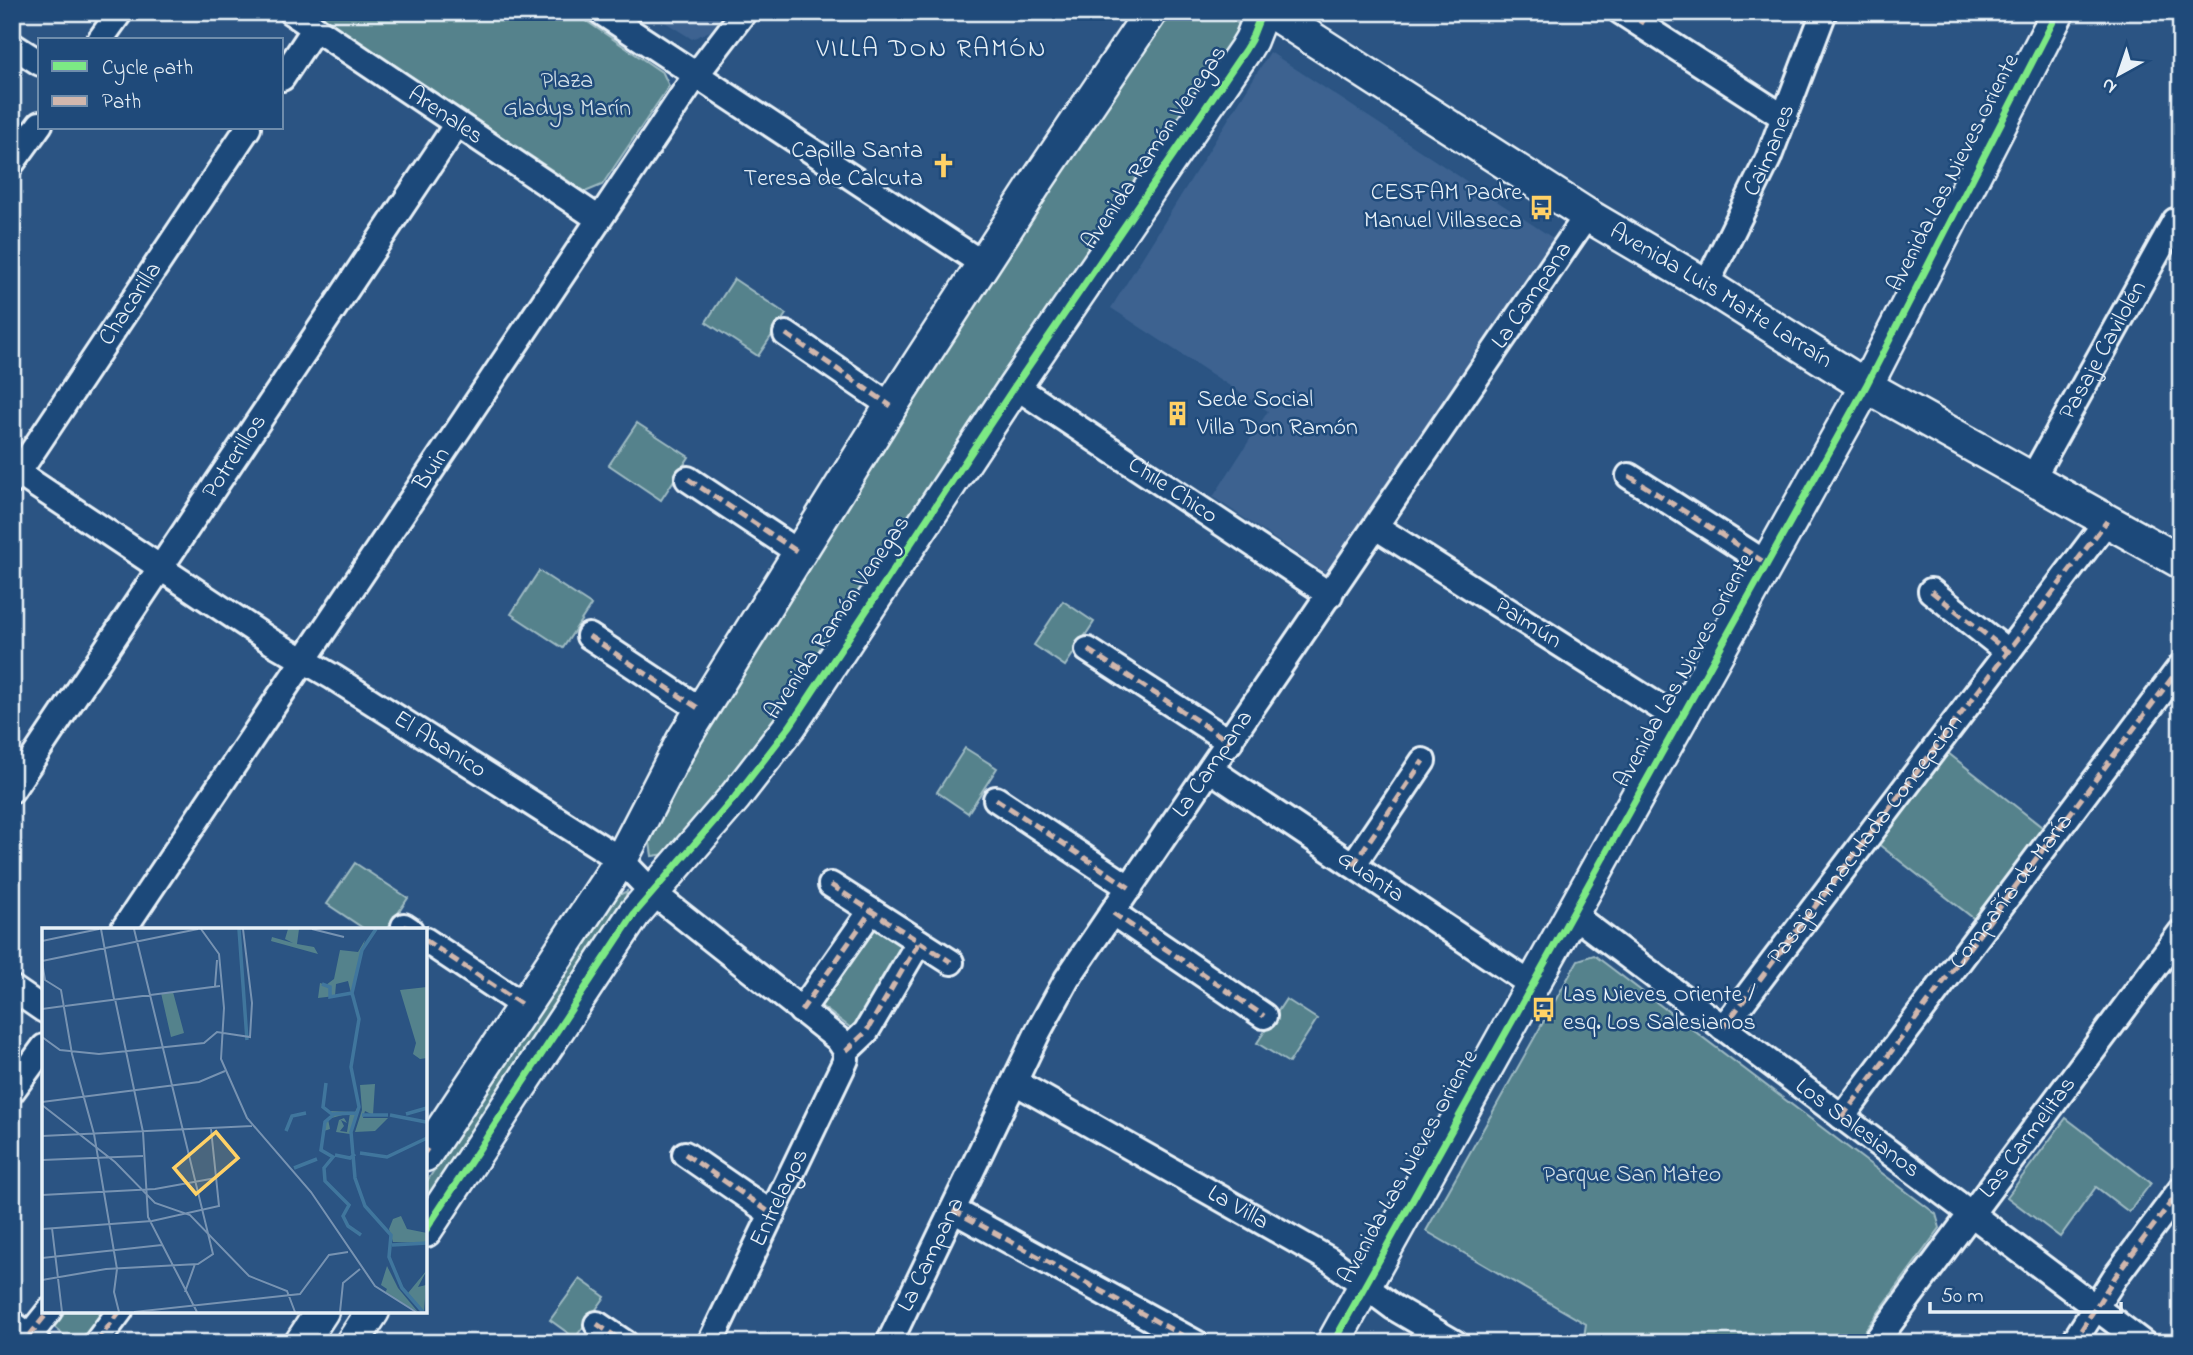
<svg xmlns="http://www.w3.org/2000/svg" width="2193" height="1355" font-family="'Indie Flower',sans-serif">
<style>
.built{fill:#3c6290}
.green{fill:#54828c;stroke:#9ebac2;stroke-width:2}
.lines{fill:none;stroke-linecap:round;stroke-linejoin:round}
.minor-casing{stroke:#e8f1f8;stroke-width:30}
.tertiary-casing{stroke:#e8f1f8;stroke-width:37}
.minor{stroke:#1f4a7a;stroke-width:24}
.tertiary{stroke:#1f4a7a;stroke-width:32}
.quiet{stroke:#d1b7ad;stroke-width:5;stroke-dasharray:10 5;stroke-linecap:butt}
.cycleway-casing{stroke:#1f4a7a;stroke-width:11}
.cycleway{stroke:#7ce984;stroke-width:7}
.labels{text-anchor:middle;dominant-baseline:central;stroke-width:5;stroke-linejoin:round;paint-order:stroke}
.park-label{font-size:24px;fill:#d2e0e8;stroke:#1f4a7a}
.street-label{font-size:24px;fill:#e8f1f8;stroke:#1f4a7a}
.poi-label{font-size:24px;fill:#e8f1f8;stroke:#1f4a7a;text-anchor:end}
.neighbourhood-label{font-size:26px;letter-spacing:2px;fill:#e8f1f8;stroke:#1f4a7a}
.inset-river{fill:none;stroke:#40769d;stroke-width:3.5}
.inset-road{fill:none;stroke:#7793b2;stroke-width:2}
.view{fill:#ffd166;fill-opacity:0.15;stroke:#ffd166;stroke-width:3.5}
.inset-edge{fill:none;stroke:#e8f1f8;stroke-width:3.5}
</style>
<rect width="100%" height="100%" fill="#2b5483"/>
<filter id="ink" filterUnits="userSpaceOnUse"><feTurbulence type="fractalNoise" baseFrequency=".0143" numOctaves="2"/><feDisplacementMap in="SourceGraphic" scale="14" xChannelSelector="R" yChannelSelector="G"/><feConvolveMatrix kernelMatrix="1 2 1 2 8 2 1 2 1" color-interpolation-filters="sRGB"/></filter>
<g filter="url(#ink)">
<path class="built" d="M 649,12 L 724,12 L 710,31 L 692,39 Z
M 1270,52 L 1556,240 L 1328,575 L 1213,497 L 1268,411 L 1111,308 Z"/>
<path class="green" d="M 315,12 L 573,12 L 663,73 L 669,86 L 602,185 L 585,192 Z
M 1166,12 L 1220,12 L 1240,25 L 1233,41 L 775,733 L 673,853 L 652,856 L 649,836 L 714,699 Z
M 734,279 L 786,314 L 758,356 L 706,322 Z
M 637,423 L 689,457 L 661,500 L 609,465 Z
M 539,571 L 591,605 L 563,648 L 511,614 Z
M 1063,601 L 1094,622 L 1065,666 L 1034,645 Z
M 965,748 L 997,768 L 968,813 L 937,792 Z
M 1948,753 L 2047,831 L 1977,921 L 1877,843 Z
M 355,863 L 408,898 L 387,930 L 366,930 L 327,904 Z
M 627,891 L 624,904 L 425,1207 L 425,1184 L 617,896 Z
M 872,923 L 904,947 L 867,1015 L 851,1028 L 817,1003 Z
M 1594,955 L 1936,1214 L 1940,1228 L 1856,1343 L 1583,1343 L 1586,1324 L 1426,1231 L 1578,960 Z
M 1286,999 L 1317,1019 L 1289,1063 L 1257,1043 Z
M 2066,1118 L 2151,1183 L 2129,1212 L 2096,1187 L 2060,1237 L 2007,1197 Z
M 580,1279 L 605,1297 L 575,1338 L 550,1320 Z
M 65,1311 L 108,1311 L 83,1343 L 74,1343 L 53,1326 Z"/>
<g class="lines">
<defs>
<g id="minor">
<path id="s1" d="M 291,12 L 599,219"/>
<path d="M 601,12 L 983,264"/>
<path d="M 1621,12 L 1785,118"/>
<path d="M 100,40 L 120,12"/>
<path d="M 12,45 L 40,63"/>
<path d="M 282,78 L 315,28"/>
<path d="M 12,163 L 40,124"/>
<path id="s2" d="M 1706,285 L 1768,159 L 1824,12"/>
<path d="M 786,334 L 891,406"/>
<path id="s3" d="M 1015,386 L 1330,595"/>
<path id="s4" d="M 12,469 L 272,642 L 333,677 L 621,860 L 652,892 L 838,1039 L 846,1051"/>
<path d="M 1629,476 L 1767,564"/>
<path d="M 688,479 L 798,552"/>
<path id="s5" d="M 2032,479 L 2175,221"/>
<path id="s6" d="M 12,482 L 248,128"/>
<path id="s7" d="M 1376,527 L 1680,720"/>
<path d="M 1931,591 L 2008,652"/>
<path d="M 589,636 L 701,710"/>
<path d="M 1088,650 L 1230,742"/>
<path id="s8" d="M 1211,770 L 1532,985"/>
<path id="s9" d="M 12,790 L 457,124"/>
<path d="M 996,799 L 1130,888"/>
<path d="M 1353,865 L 1423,761"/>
<path d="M 831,885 L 951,962"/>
<path d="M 1113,913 L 1264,1016"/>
<path id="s10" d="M 1572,914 L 2143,1343"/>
<path d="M 404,926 L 410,930"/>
<path id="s11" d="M 123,930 L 696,75 L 744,12"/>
<path d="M 425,940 L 524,1006"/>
<path d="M 12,988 L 44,1010"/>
<path d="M 801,1011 L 871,911"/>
<path d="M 1723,1028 L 2107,521"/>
<path d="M 846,1051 L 866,1032 L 919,942"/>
<path id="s12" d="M 1015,1082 L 1330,1260 L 1393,1307 L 1455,1343"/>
<path d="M 12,1091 L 44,1047"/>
<path id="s13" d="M 1842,1117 L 2181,666"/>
<path d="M 685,1154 L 772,1214"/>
<path d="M 953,1210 L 1196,1343"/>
<path d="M 12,1323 L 38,1343"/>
<path d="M 597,1324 L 625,1343"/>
<path d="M 29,1336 L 49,1311"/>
<path d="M 96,1343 L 120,1311"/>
<path id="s14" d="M 710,1343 L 843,1066 L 846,1059 L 846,1051"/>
<path id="s15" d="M 889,1343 L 1038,1032 L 1067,979 L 1587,215"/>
<path id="s16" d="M 1875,1343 L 2181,932"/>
<path d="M 2073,1343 L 2115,1277 L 2181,1189"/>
</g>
<g id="tertiary">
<path id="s17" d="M 1271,12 L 1587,215 L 1706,285 L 1866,386 L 2181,562"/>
<path d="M 425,1155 L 621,860 L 683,740 L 891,406 L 1039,178 L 1151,12"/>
<path d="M 425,1231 L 634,914 L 735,797 L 790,726 L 1015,386 L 1245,50 L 1251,40 L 1262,12"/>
<path d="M 301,1343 L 322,1311"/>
<path d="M 352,1343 L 373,1311"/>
<path d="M 1333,1343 L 1866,386 L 2058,12"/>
</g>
</defs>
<use href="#minor" class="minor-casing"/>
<use href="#tertiary" class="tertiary-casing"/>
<use href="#minor" class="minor"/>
<use href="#tertiary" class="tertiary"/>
<g class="quiet">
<path d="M 1640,24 L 1647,12"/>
<path d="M 786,334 L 891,406"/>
<path d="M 1629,476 L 1767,564"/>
<path d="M 688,479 L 798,552"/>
<path d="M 1931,591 L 2008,652"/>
<path d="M 589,636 L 701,710"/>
<path d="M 1088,650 L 1230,742"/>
<path d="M 996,799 L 1130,888"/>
<path d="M 1353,865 L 1423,761"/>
<path d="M 831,885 L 951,962"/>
<path d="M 1113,913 L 1264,1016"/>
<path d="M 404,926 L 410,930"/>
<path d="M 425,940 L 524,1006"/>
<path d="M 801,1011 L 871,911"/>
<path id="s18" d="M 1723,1028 L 2107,521"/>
<path d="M 846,1051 L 866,1032 L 919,942"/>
<path d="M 1842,1117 L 2181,666"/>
<path d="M 425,1150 L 428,1152"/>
<path d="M 685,1154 L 772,1214"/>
<path d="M 953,1210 L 1196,1343"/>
<path d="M 597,1324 L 625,1343"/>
<path d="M 29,1336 L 49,1311"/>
<path d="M 96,1343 L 120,1311"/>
<path d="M 2073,1343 L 2115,1277 L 2181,1189"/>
</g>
<defs>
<path id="cycleway" d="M 425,1231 L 634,914 L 735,797 L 790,726 L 1015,386 L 1245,50 L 1251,40 L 1262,12
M 1333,1343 L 1866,386 L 2058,12"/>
</defs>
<use href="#cycleway" class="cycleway-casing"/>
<use href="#cycleway" class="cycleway"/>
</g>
</g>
<defs>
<symbol id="church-bare" viewBox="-9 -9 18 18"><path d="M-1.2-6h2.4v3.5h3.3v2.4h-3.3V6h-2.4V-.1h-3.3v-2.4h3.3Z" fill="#ffd166" stroke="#1f4a7a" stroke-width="2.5" paint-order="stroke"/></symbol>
<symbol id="bus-bare" viewBox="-9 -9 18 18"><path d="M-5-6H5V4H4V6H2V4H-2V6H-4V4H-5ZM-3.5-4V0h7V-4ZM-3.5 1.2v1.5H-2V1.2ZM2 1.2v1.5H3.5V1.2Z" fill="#ffd166" stroke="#1f4a7a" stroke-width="2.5" paint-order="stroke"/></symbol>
<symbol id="building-bare" viewBox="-9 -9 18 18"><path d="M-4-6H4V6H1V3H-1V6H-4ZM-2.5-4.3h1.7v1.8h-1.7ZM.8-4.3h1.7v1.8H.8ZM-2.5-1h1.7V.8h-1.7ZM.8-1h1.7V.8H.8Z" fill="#ffd166" stroke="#1f4a7a" stroke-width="2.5" paint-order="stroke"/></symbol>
</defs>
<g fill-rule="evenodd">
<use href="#church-bare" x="926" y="148" width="35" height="35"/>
<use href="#bus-bare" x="1524" y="190" width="35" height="35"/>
<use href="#building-bare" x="1160" y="396" width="35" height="35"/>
<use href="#bus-bare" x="1526" y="992" width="35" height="35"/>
</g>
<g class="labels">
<g class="park-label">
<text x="567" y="81">Plaza<tspan x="567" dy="28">Gladys Marín</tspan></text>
<text x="1632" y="1175">Parque San Mateo</text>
</g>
<g class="street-label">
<text stroke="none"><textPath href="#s1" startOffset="186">Arenales</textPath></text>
<text transform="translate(1155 148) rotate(-56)">Avenida Ramón Venegas</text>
<text stroke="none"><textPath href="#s2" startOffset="149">Caimanes</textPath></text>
<text transform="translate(1954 173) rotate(-63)">Avenida Las Nieves Oriente</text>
<text stroke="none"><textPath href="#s15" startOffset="1232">La Campana</textPath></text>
<text stroke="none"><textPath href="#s17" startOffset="532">Avenida Luis Matte Larraín</textPath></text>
<text stroke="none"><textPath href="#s6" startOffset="214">Chacarilla</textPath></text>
<text stroke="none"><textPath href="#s5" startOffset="147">Pasaje Cavilolén</textPath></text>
<text stroke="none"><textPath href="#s9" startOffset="401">Potrerillos</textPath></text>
<text stroke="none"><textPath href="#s11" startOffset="555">Buin</textPath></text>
<text stroke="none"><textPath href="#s3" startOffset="189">Chile Chico</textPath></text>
<text transform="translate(838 618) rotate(-56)">Avenida Ramón Venegas</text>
<text stroke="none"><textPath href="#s7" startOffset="180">Paimún</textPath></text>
<text transform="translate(1685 671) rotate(-61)">Avenida Las Nieves Oriente</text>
<text stroke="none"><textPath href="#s4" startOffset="509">El Abanico</textPath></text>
<text stroke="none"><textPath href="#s15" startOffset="665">La Campana</textPath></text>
<text stroke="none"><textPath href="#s18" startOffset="236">Pasaje Inmaculada Concepción</textPath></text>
<text stroke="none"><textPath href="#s8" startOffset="192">Guanta</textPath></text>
<text stroke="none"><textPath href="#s13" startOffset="282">Compañía de María</textPath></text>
<text stroke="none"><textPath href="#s10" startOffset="357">Los Salesianos</textPath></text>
<text stroke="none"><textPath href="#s16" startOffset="256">Las Carmelitas</textPath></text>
<text transform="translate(1409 1167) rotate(-61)">Avenida Las Nieves Oriente</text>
<text stroke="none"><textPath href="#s14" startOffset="161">Entrelagos</textPath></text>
<text stroke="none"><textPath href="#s12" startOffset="256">La Villa</textPath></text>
<text stroke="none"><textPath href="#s15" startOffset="98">La Campana</textPath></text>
</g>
<g class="poi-label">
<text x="923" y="151">Capilla Santa<tspan x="923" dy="28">Teresa de Calcuta</tspan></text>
<text x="1522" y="193">CESFAM Padre<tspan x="1522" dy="28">Manuel Villaseca</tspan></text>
<text x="1197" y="400" text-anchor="start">Sede Social<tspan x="1197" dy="28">Villa Don Ramón</tspan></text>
<text x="1563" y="995" text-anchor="start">Las Nieves Oriente /<tspan x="1563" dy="28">esq. Los Salesianos</tspan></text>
</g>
<g class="neighbourhood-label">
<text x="932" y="50">VILLA DON RAMÓN</text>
</g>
</g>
<g transform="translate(42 928)">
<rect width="385" height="385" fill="#2b5483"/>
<path d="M 246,1 L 257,1 L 255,16 L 272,19 L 276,26 L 229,13 L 230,9 L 251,15 L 243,11 ZM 323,12 L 309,65 L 306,53 L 294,56 L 293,68 L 276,70 L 278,55 L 284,57 L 292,51 L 298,22 L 316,24 ZM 385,59 L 385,130 L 378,131 L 371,126 L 374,115 L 358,62 ZM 131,64 L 142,105 L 129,109 L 119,65 ZM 333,156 L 331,187 L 323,183 L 321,190 L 346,190 L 333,203 L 313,204 L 320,182 L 318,157 ZM 315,180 L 315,185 L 308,206 L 294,204 L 297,192 L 302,190 L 305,195 L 299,192 L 302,198 L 298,203 L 305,204 L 308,185 L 286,191 L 288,201 L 282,203 L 284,193 L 286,191 L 292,187 L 288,183 L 313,184 ZM 359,288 L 365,301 L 385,305 L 385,315 L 351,314 L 347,301 L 351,291 ZM 345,338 L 356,360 L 376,384 L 343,365 L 345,361 L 339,357 ZM 385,342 L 376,359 L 384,357 L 382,384 L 366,365 Z" fill="#54828c"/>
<path class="inset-river" d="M 197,1 L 205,112M 334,1 L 320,22 L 310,65 L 317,91 L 309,139 L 317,179 L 309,204 L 313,250 L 323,278 L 349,307 L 347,329 L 360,360 L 381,384M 280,56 L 288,59 L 288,69 L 310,65M 284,155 L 281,179 L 291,187 L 283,194 L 279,222 L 291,229 L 282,240 L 283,253 L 307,277 L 301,288 L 306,298 L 319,307M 291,186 L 314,185M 364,186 L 385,180M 320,187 L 346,187M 348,187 L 384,194M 244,203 L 250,188 L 264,185M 318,225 L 345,229 L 385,210M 293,227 L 308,230 L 313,226M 252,240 L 275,231M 350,317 L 385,315"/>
<path class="inset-road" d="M 59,1 L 72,71M 159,1 L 177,26 L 182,80 L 179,131 L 205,190 L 269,264 L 333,358 L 374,384M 270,1 L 302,9M 0,13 L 57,1M 0,33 L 156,1M 0,34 L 3,52 L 19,62 L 30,126 L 52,206 L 75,341 L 72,364 L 77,384M 173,58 L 175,32M 73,71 L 101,204 L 106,289 L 155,384M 23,78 L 178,58M 0,81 L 22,78M 0,109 L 18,122 L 57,126 L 162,115 L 175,104 L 208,109 L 210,75 L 201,1M 0,174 L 157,154 L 183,143M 0,177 L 73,234 L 113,275 L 148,287 L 207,348 L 245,363 L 253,384M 0,208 L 210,198M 0,232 L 101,228M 0,267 L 113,261 L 174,250M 10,300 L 20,384M 0,301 L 110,293 L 177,278 L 169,201M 0,330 L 120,317M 0,352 L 64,341 L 156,336 L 171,326 L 92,1M 143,364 L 153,336M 92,384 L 258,366 L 287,327 L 306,324M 298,384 L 301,355 L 318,341"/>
<path class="view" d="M 174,204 L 196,230 L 154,266 L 132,240 Z"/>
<rect width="385" height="385" class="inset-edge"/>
</g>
<rect width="2193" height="1355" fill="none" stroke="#1f4a7a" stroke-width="42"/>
<rect x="21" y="21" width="2151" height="1313" fill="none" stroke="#e8f1f8" stroke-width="2.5" filter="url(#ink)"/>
<rect x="38" y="38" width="245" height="91" fill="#1f4a7a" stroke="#6f8dac" stroke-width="2"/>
<rect x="52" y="61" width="35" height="10" fill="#7ce984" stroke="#6f8dac" stroke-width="2"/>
<text x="102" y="74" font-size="21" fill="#e8f1f8">Cycle path</text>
<rect x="52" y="96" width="35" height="10" fill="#d1b7ad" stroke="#6f8dac" stroke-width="2"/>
<text x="102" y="108" font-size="21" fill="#e8f1f8">Path</text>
<g transform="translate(2119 74) rotate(220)" stroke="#1f4a7a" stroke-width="5" paint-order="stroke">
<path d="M0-5L12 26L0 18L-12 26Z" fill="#e8f1f8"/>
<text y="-10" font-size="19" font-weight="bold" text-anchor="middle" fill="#e8f1f8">N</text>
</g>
<path d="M1930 1302v10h191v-10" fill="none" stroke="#e8f1f8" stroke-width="3.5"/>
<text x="1941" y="1302" font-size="21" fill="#e8f1f8" stroke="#1f4a7a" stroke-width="5" paint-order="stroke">50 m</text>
</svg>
